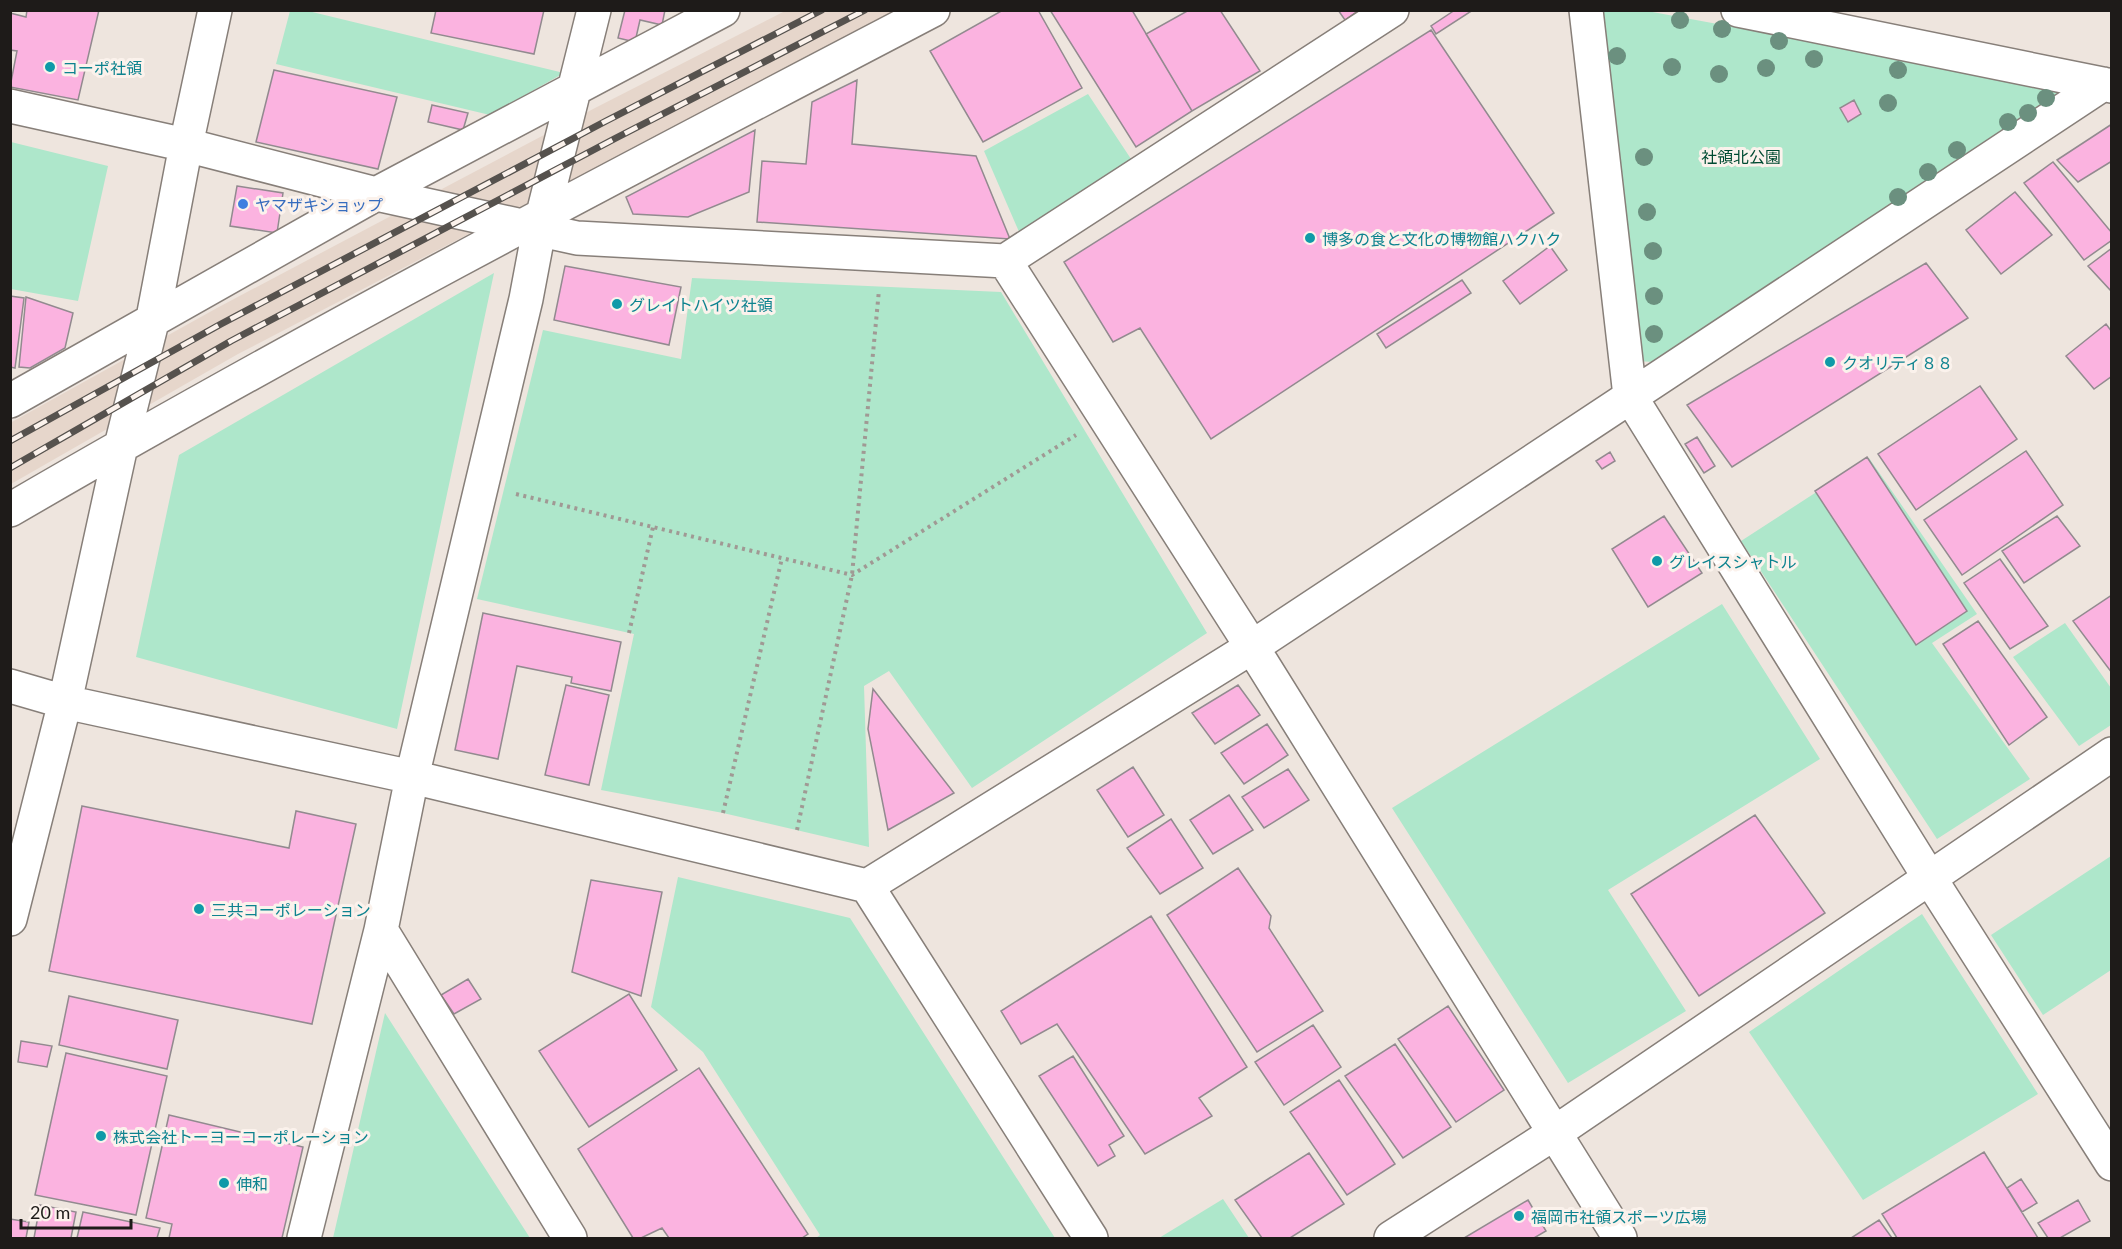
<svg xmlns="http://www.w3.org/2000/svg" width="2122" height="1249" font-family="Lato,'Noto Sans JP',sans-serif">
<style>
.built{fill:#e6d6cb}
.green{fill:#aee7cb}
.building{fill:#fbb3e0;stroke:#928a8f;stroke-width:1.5}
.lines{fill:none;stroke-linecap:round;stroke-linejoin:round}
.minor-casing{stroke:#877f79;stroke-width:36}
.path{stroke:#a09994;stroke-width:4;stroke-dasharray:3 4.5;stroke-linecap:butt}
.minor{stroke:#fff;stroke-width:33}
.rail-casing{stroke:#56524e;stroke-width:7}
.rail{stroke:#fbf2ec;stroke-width:4.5;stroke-dasharray:14;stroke-linecap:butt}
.tree{fill:#6b907f}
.culture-dot{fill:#0f9aa8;stroke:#fbf2ec;stroke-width:2}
.shop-dot{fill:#3f7fe0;stroke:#fbf2ec;stroke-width:2}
.labels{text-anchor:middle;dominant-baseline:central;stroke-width:6;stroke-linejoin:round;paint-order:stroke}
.culture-label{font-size:16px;fill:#0d838f;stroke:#fbf2ec;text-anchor:start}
.park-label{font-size:16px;fill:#004b32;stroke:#fbf2ec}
.shop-label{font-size:16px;fill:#366cbe;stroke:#fbf2ec;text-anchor:start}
</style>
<rect width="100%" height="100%" fill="#eee5de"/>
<path class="built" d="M 785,11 L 897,11 L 238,354 L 11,484 L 10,423 L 217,308 L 595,108 Z"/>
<path class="green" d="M 304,10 L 564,73 L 490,115 L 276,64 L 290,11 Z
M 1600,11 L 1647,11 L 2064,88 L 2064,99 L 1654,362 L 1636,361 Z
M 1088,94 L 1133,162 L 1020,234 L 984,151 Z
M 11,142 L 108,166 L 78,301 L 11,289 Z
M 494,273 L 397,729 L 136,657 L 179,455 Z
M 692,278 L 1001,292 L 1207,633 L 972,788 L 889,671 L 864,686 L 869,847 L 723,813 L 601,790 L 634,634 L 477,599 L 543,330 L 681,359 Z
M 1869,458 L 1977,614 L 1932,643 L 2030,779 L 1937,839 L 1741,541 Z
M 1722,604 L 1820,759 L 1608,890 L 1686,1011 L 1568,1083 L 1392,808 Z
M 2065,623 L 2111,688 L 2111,725 L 2079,746 L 2013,657 Z
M 2111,856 L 2111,970 L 2043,1015 L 1991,935 Z
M 678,877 L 850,918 L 1055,1238 L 816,1238 L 820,1235 L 703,1052 L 651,1007 Z
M 1922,914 L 2038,1094 L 1863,1200 L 1749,1032 Z
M 385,1013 L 530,1238 L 333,1238 Z
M 1223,1199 L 1249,1238 L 1159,1238 Z"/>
<path class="building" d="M 27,10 L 99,10 L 78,100 L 10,87 L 17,51 L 10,50 L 10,13 L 26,17 Z
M 436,10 L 544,10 L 534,54 L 431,33 Z
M 625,10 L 665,10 L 662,25 L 640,20 L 635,42 L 618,38 Z
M 1003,10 L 1038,10 L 1082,88 L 983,142 L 930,51 Z
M 1050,10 L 1132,10 L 1192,111 L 1136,147 Z
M 1189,10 L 1220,10 L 1260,71 L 1192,111 L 1146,34 Z
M 1338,10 L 1359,10 L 1345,20 Z
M 1455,10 L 1473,10 L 1436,34 L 1431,26 Z
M 1431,30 L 1554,213 L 1211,439 L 1140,328 L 1113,342 L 1064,262 Z
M 274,70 L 397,97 L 378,169 L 256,142 Z
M 857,80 L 852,144 L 976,156 L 1010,239 L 757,222 L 762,161 L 806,164 L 812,102 Z
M 1854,100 L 1861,114 L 1848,122 L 1840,108 Z
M 432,105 L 468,113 L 463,130 L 428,122 Z
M 2112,124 L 2112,161 L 2078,182 L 2057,160 Z
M 755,130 L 749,192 L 688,217 L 633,214 L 626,197 Z
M 2053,162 L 2112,233 L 2112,240 L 2084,260 L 2024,183 Z
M 237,186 L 283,193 L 277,233 L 230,226 Z
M 2015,192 L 2052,235 L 2001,274 L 1966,230 Z
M 1550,246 L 1567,270 L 1520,304 L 1503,281 Z
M 2112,248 L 2112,292 L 2088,266 Z
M 1926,263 L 1968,318 L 1732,467 L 1687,405 Z
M 565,266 L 681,287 L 669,345 L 554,320 Z
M 1462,280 L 1471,293 L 1386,348 L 1377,334 Z
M 10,296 L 24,298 L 15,368 L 10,367 Z
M 26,297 L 73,313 L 65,348 L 30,368 L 19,367 Z
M 2106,324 L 2112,332 L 2112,376 L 2094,389 L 2066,356 Z
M 1980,386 L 2017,439 L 1916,510 L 1878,454 Z
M 1697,437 L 1715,466 L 1704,473 L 1685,444 Z
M 2026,451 L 2063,505 L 1962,575 L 1924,520 Z
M 1610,452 L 1615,461 L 1602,469 L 1596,461 Z
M 1867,457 L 1967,611 L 1916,645 L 1815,491 Z
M 1664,516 L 1702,573 L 1648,607 L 1612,549 Z
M 2057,516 L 2080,546 L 2024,583 L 2002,551 Z
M 2000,559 L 2048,626 L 2010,649 L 1964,583 Z
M 2112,595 L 2112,673 L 2073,621 Z
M 483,613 L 621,642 L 611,691 L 571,683 L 572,677 L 517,666 L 498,759 L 455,750 Z
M 1978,621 L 2047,717 L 2009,745 L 1943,644 Z
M 566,685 L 609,695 L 589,785 L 545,775 Z
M 1238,685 L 1260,715 L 1215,744 L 1192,713 Z
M 873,689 L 954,793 L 888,830 L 868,729 Z
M 1267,724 L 1288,755 L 1244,784 L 1221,753 Z
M 1133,767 L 1164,815 L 1128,837 L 1097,790 Z
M 1288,769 L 1309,800 L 1264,828 L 1242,797 Z
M 1229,795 L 1253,830 L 1213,854 L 1190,820 Z
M 82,806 L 289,848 L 296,811 L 356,824 L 312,1024 L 49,971 Z
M 1755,815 L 1825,913 L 1699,996 L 1631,894 Z
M 1171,819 L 1203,868 L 1160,894 L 1127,848 Z
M 1238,868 L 1271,916 L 1269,928 L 1323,1011 L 1257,1052 L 1167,915 Z
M 591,880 L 662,892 L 641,996 L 572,972 Z
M 1151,916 L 1247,1067 L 1199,1098 L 1212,1116 L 1145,1154 L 1057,1024 L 1021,1044 L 1001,1011 Z
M 468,979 L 481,999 L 454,1014 L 441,995 Z
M 629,994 L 677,1070 L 589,1127 L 539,1051 Z
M 69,996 L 178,1020 L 167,1069 L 59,1045 Z
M 1448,1006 L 1504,1090 L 1456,1122 L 1398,1039 Z
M 1313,1025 L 1341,1067 L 1284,1105 L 1255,1062 Z
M 21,1041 L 52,1046 L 47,1067 L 18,1062 Z
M 1395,1044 L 1451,1127 L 1403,1158 L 1345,1076 Z
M 66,1053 L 167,1076 L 136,1215 L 35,1195 Z
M 1073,1056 L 1124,1136 L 1109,1145 L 1115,1156 L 1098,1166 L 1039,1076 Z
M 699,1068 L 808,1234 L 802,1238 L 669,1238 L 662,1228 L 641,1238 L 633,1238 L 578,1149 Z
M 1339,1080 L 1395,1164 L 1347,1195 L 1290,1112 Z
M 169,1115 L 303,1147 L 282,1238 L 169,1238 L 172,1224 L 146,1218 Z
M 1984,1152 L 2038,1238 L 1897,1238 L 1882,1214 Z
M 1309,1153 L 1344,1204 L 1290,1238 L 1262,1238 L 1235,1200 Z
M 2021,1179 L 2037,1203 L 2022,1212 L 2007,1188 Z
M 1528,1200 L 1546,1231 L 1534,1238 L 1464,1238 Z
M 2078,1200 L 2090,1221 L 2060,1238 L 2048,1238 L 2038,1223 Z
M 40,1205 L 76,1212 L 71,1238 L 34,1238 Z
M 83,1212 L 160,1228 L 157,1238 L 77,1238 Z
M 10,1219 L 29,1222 L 26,1238 L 10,1238 Z
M 1879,1220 L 1892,1238 L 1851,1238 Z"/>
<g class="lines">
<defs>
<path id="minor" d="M 1586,10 L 1630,396 L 1929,877 L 2112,1164
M 1738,10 L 2112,86
M 10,106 L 186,145 L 376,194 L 577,238 L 1005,261 L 1392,10
M 1005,261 L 1252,647 L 1620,1238
M 10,401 L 376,194 L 723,10
M 10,510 C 312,334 623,172 933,10
M 10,686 L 65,702 L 412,777 L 867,886 L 1091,1238
M 867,886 L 1252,647 L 2103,84
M 10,919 L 65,702 L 121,446 L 153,318 L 186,145 L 215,10
M 381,930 L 570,1238
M 304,1238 L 381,930 L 412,777 L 526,299 L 539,230 L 594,10
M 1391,1238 L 1553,1134 L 2112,754"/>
</defs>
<use href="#minor" class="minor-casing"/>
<path class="path" d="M 516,494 L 852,575 L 1076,435
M 629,633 L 653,527
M 723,813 L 782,558
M 797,830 L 852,575 L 879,290"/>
<use href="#minor" class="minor"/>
<defs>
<path id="rail" d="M 10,441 L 221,324 L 606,121 L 822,10
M 10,468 L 231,341 L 616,138 L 865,10"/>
</defs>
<use href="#rail" class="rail-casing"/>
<use href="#rail" class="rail"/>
</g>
<g class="tree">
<circle cx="1680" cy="20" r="9"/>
<circle cx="1722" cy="29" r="9"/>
<circle cx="1779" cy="41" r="9"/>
<circle cx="1617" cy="56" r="9"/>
<circle cx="1814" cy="59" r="9"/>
<circle cx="1672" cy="67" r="9"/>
<circle cx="1766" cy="68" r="9"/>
<circle cx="1898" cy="70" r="9"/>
<circle cx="1719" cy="74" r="9"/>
<circle cx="2046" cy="98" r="9"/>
<circle cx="1888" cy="103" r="9"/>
<circle cx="2028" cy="113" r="9"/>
<circle cx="2008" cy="122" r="9"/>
<circle cx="1957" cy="150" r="9"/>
<circle cx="1644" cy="157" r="9"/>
<circle cx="1928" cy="172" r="9"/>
<circle cx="1898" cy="197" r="9"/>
<circle cx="1647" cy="212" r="9"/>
<circle cx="1653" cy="251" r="9"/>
<circle cx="1654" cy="296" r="9"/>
<circle cx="1654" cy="334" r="9"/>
</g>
<g class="culture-dot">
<circle cx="50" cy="67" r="6"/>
<circle cx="1310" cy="238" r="6"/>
<circle cx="617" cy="304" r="6"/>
<circle cx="1830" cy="362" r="6"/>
<circle cx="1657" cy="561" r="6"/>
<circle cx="199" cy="909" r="6"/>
<circle cx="101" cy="1136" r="6"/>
<circle cx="224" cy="1183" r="6"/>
<circle cx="1519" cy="1216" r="6"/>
</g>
<circle class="shop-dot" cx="243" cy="204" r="6"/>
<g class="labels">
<g class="culture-label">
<text x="62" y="67">コーポ社領</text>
<text x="1322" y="238">博多の食と文化の博物館ハクハク</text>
<text x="629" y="304">グレイトハイツ社領</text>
<text x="1842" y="362">クオリティ８８</text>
<text x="1669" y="561">グレイスシャトル</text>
<text x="211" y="909">三共コーポレーション</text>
<text x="113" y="1136">株式会社トーヨーコーポレーション</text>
<text x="236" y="1183">伸和</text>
<text x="1531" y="1216">福岡市社領スポーツ広場</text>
</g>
<g class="park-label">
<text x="1741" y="156">社領北公園</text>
</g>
<g class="shop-label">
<text x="255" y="204">ヤマザキショップ</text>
</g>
</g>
<rect width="2122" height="1249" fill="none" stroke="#1e1b19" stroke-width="24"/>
<path d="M21 1219v9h110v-9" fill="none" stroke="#1e1b19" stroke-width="3"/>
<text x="30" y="1219" font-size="18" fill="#1e1b19" stroke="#fbf2ec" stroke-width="4.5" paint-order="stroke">20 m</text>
</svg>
